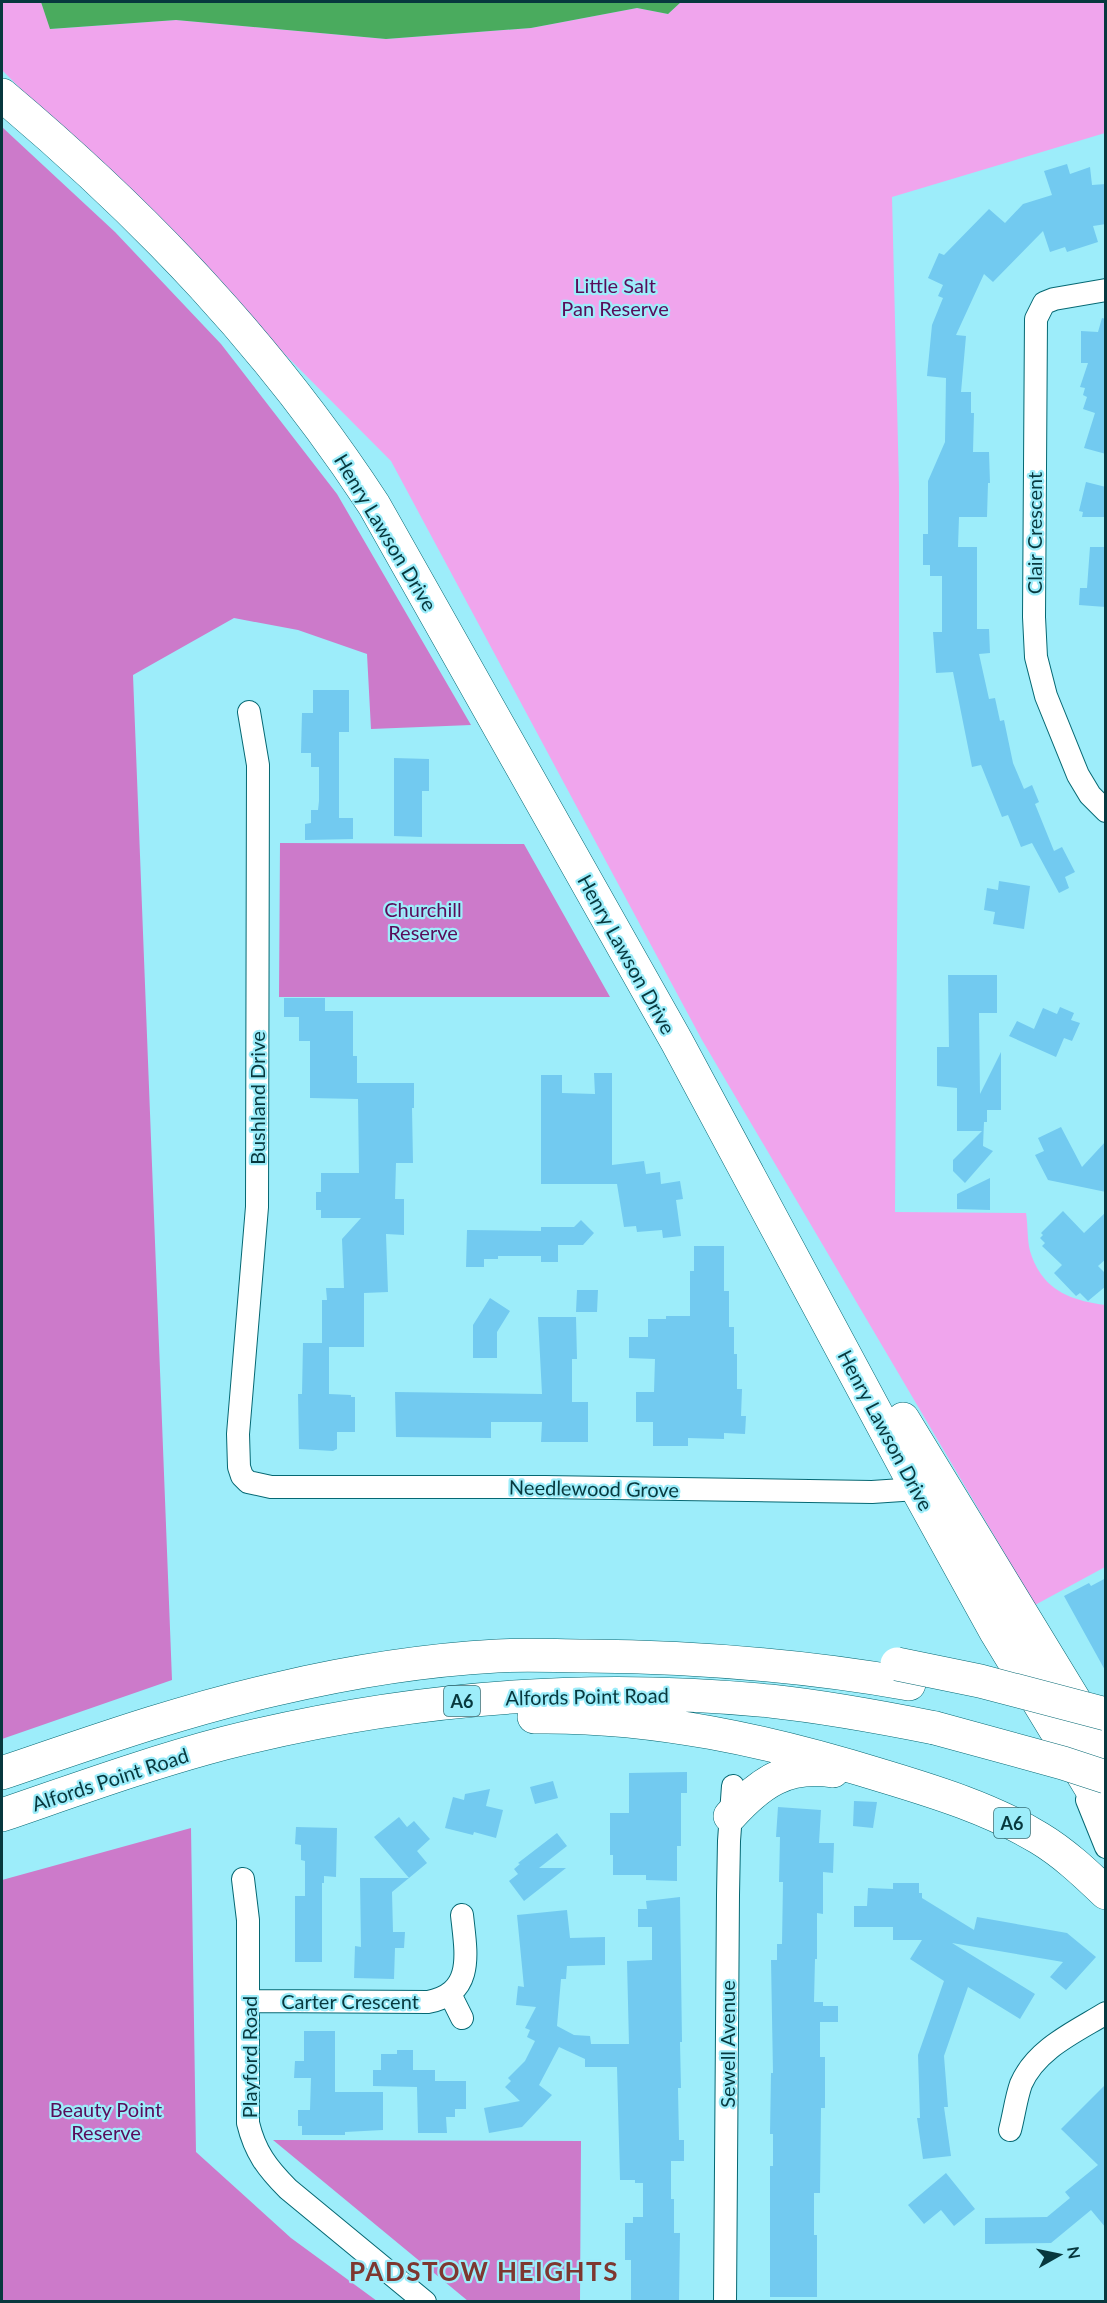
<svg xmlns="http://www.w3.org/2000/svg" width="1107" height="2303" font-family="Lato,sans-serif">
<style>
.green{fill:#f0a5ed}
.forest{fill:#cc7aca}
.water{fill:#4aab5e}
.building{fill:#72caf0}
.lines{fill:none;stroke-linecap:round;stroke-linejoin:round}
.minor-casing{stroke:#056873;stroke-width:24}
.secondary-casing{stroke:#056873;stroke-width:34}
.trunk-casing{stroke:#056873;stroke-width:34}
.minor{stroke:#fff;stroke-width:22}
.secondary{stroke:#fff;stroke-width:33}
.trunk{stroke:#fff;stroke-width:33}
.trunk-bridge-casing{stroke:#056873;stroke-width:34;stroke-linecap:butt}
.trunk-bridge{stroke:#fff;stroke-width:33}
.labels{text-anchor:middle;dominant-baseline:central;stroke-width:4.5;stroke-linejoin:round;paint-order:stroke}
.shield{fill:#9dedfa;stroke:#346e76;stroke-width:1.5}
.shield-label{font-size:18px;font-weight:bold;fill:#07383e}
.park-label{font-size:20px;fill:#590c5a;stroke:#9dedfa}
.street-label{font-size:20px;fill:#07383e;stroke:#9dedfa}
.district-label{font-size:26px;font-weight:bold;letter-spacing:1.5px;fill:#7e3730;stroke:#9dedfa}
</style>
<rect width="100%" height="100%" fill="#9dedfa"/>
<path class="green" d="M 2,2 L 41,2 L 51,29 L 176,20 L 386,39 L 531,28 L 637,8 L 668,14 L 681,2 L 1105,2 L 1105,133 L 892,197 L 899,486 L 899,677 L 895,1212 L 1026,1213 C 1028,1225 1027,1239 1030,1251 C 1042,1290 1069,1300 1105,1305 L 1105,1567 L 1035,1605 L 702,1040 L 391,461 L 2,70 Z"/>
<path class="forest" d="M 2,127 L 115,232 L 221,344 L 337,494 L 471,725 L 371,729 L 367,654 L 298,630 L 234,618 L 133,675 L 172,1680 L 2,1739 Z
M 280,843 L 524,844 L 610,997 L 279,997 Z
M 191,1828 L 196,2152 L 291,2238 L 377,2301 L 2,2301 L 2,1880 Z
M 273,2140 L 581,2141 L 580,2301 L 468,2301 Z"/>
<path class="water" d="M 41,2 L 681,2 L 668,14 L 637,8 L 531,28 L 386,39 L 176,20 L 50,29 Z"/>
<path class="building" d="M 1067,164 L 1070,174 L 1090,167 L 1092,185 L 1106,184 L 1106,224 L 1093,226 L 1098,242 L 1067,252 L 1065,247 L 1050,252 L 1043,231 L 993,282 L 984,274 L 956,335 L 966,336 L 961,392 L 971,392 L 971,413 L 974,413 L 973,452 L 989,452 L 990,483 L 988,483 L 987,517 L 959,517 L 958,547 L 977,547 L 977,629 L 989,629 L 990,653 L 979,654 L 989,699 L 995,698 L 1000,721 L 1004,720 L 1013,763 L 1024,789 L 1032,785 L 1039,802 L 1035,804 L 1054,851 L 1062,847 L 1075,872 L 1065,877 L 1069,888 L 1059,893 L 1032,843 L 1021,847 L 1008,815 L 1002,817 L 981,765 L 972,767 L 953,672 L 936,673 L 933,632 L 942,632 L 942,576 L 930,576 L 930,565 L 923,565 L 923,534 L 928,534 L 928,481 L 945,442 L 946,378 L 927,376 L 932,325 L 943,298 L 938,296 L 943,285 L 928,278 L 939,253 L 944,255 L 989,209 L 1005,223 L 1023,204 L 1052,195 L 1044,171 Z
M 1102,318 L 1106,319 L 1106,454 L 1084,448 L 1095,413 L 1083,409 L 1087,397 L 1083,395 L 1085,388 L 1080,387 L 1088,363 L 1081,363 L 1081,331 L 1098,332 Z
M 1086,482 L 1106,487 L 1106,517 L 1082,517 L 1083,512 L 1079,511 Z
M 1090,547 L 1106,547 L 1106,607 L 1079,605 L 1080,588 L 1087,588 Z
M 313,690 L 349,690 L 349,732 L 339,732 L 339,818 L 353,818 L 353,839 L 305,840 L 305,824 L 311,823 L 311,810 L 318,810 L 319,801 L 319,767 L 311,767 L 311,753 L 301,753 L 302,713 L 313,713 Z
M 394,758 L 429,759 L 429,791 L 422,791 L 422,837 L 394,836 Z
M 999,881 L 1030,886 L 1024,929 L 993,924 L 995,912 L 984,910 L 987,888 L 998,890 Z
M 948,975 L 997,975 L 997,1013 L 979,1013 L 980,1094 L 1001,1052 L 1001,1110 L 987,1110 L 987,1122 L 984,1122 L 983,1146 L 993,1151 L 965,1183 L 953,1171 L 953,1160 L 982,1131 L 957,1131 L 957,1088 L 937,1086 L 937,1047 L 949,1047 Z
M 284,998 L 325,998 L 325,1011 L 353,1011 L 353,1056 L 357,1056 L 357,1083 L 414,1083 L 414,1108 L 412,1108 L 413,1163 L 396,1163 L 395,1199 L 404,1199 L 404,1235 L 386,1234 L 388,1292 L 364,1293 L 364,1347 L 329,1347 L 329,1394 L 351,1395 L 351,1397 L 355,1397 L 355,1432 L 337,1432 L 337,1449 L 333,1451 L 299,1449 L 298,1394 L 302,1394 L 303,1343 L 322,1343 L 322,1300 L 327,1300 L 326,1288 L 344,1288 L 342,1239 L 361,1218 L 321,1218 L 321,1210 L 316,1210 L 316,1192 L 321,1192 L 321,1173 L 359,1173 L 358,1099 L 310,1098 L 310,1041 L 299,1041 L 299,1017 L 284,1017 Z
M 1060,1007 L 1074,1013 L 1071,1020 L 1080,1023 L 1072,1041 L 1064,1038 L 1056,1057 L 1009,1036 L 1017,1021 L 1034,1029 L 1043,1008 L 1057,1014 Z
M 594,1073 L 612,1073 L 612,1165 L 644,1161 L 646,1174 L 660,1172 L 661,1184 L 680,1181 L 683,1199 L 676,1200 L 681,1236 L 663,1238 L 662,1230 L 637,1232 L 636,1226 L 624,1227 L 617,1184 L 541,1184 L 541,1075 L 562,1075 L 562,1093 L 595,1094 Z
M 1061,1127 L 1082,1167 L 1106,1141 L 1106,1192 L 1048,1180 L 1035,1155 L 1044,1151 L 1038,1138 Z
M 990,1178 L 990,1210 L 957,1209 L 957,1194 Z
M 1063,1211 L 1084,1233 L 1106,1212 L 1106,1259 L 1098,1266 L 1106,1274 L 1106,1286 L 1088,1301 L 1080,1293 L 1076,1296 L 1054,1273 L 1062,1265 L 1042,1246 L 1045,1243 L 1040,1238 L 1043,1235 L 1041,1233 Z
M 581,1220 L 594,1233 L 583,1245 L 558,1245 L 558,1262 L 541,1262 L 541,1256 L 498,1256 L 498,1259 L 484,1259 L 484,1267 L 466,1267 L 467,1230 L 541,1231 L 541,1227 L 574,1227 Z
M 694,1246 L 724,1246 L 724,1291 L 729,1291 L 729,1327 L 734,1327 L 734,1354 L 737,1354 L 737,1389 L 742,1389 L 741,1416 L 746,1416 L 745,1434 L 724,1433 L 724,1439 L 688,1438 L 688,1446 L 653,1446 L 653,1422 L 636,1422 L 636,1392 L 654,1392 L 655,1359 L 629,1358 L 629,1337 L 648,1337 L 648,1319 L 666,1319 L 666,1316 L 690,1316 L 690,1271 L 694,1271 Z
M 577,1290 L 598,1290 L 597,1312 L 576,1312 Z
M 490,1298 L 510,1311 L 497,1332 L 497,1358 L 473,1358 L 473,1325 Z
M 538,1317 L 576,1317 L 577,1359 L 572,1359 L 572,1402 L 588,1402 L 588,1442 L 541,1442 L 542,1422 L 491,1422 L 491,1438 L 396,1437 L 395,1392 L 542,1394 Z
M 1106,1578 L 1106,1672 L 1064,1596 L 1089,1583 L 1091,1586 Z
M 687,1772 L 687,1793 L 681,1793 L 681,1846 L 677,1846 L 677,1881 L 646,1880 L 646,1875 L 613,1875 L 613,1855 L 610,1855 L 610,1813 L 629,1813 L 629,1773 Z
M 553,1781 L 558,1798 L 535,1804 L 530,1787 Z
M 490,1789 L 486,1806 L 503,1810 L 496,1838 L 474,1832 L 473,1835 L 445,1828 L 453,1797 L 464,1800 L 465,1794 Z
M 854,1801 L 877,1802 L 873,1828 L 853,1826 Z
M 778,1807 L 821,1810 L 819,1843 L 834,1843 L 833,1873 L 823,1872 L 823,1914 L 817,1913 L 817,1959 L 815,1959 L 814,2002 L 823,2002 L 823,2006 L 838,2006 L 838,2022 L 820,2022 L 820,2057 L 825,2057 L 825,2108 L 821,2108 L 820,2193 L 814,2193 L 814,2235 L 817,2235 L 817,2297 L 770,2297 L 770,2166 L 773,2166 L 773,2134 L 770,2134 L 771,2073 L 773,2073 L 771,1960 L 777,1960 L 777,1944 L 782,1944 L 783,1882 L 779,1882 L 780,1837 L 776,1837 Z
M 399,1817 L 407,1827 L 414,1821 L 430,1839 L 417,1851 L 427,1863 L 409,1878 L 374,1837 Z
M 296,1827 L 337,1828 L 336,1877 L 324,1876 L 324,1883 L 322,1883 L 322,1962 L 295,1962 L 295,1896 L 305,1896 L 305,1861 L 301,1860 L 301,1845 L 295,1844 Z
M 557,1833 L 567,1846 L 539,1868 L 566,1868 L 524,1901 L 509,1881 L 518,1874 L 514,1869 L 520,1864 L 518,1863 Z
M 360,1878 L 409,1878 L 392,1892 L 393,1932 L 405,1932 L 404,1948 L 395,1948 L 394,1979 L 354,1978 L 355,1946 L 361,1947 Z
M 893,1883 L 919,1883 L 919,1893 L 922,1893 L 922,1898 L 974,1930 L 977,1917 L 1067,1933 L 1096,1957 L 1066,1990 L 1050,1977 L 1063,1962 L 952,1943 L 1035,1994 L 1020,2019 L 968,1987 L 944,2056 L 948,2107 L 944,2107 L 951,2156 L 923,2159 L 917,2118 L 920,2118 L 918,2055 L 944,1981 L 910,1959 L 922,1940 L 893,1940 L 893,1927 L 854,1927 L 854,1906 L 867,1906 L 868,1888 L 893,1889 Z
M 680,1897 L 682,2042 L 680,2042 L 681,2088 L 678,2088 L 679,2140 L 684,2140 L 684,2161 L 671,2161 L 671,2199 L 674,2199 L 674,2233 L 680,2233 L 679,2301 L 631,2301 L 631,2260 L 625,2260 L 625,2223 L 633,2223 L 633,2217 L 643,2217 L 643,2183 L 635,2183 L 635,2180 L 620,2180 L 617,2067 L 585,2067 L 585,2059 L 559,2047 L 539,2085 L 552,2095 L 522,2127 L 489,2133 L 484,2108 L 520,2101 L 505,2087 L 511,2081 L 508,2078 L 525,2061 L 535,2041 L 527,2037 L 530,2030 L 525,2028 L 536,2007 L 516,2005 L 518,1986 L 524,1987 L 517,1915 L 567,1910 L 570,1938 L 605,1937 L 605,1965 L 567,1966 L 566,1979 L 561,1979 L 557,2026 L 574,2035 L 590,2036 L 591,2044 L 629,2044 L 627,1961 L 652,1960 L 652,1927 L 638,1927 L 638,1909 L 647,1909 L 646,1901 Z
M 304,2031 L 335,2031 L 335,2092 L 383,2092 L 383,2130 L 345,2132 L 345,2135 L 302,2135 L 302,2126 L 298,2126 L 298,2110 L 310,2110 L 311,2078 L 294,2078 L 295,2061 L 304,2061 Z
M 397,2050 L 413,2050 L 413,2070 L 435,2070 L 435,2081 L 466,2081 L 466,2109 L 455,2109 L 455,2117 L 446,2117 L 447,2133 L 418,2133 L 417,2087 L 373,2086 L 373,2070 L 381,2070 L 381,2054 L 397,2054 Z
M 1106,2084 L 1106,2228 L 1091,2210 L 1051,2243 L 985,2244 L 985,2218 L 1047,2217 L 1070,2198 L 1065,2192 L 1098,2165 L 1061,2129 Z
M 946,2173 L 975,2209 L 954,2226 L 941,2210 L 924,2224 L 908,2205 Z"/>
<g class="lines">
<defs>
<path id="minor" d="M 1106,290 L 1054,299 L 1044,303 L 1036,319 L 1034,617 L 1036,657 L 1046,696 L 1078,775 L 1090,795 L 1106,811
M 249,712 L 258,765 L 257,1207 L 238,1434 L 239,1467 L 242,1476 L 248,1482 L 271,1487 L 545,1487 L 872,1492 L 917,1489 L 927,1483
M 1087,1800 L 1106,1847
M 243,1879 L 248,1920 L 248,2123 C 255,2152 267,2168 288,2189 L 425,2302
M 450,1994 L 462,2018
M 248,2001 L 428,2002 C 475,1993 466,1953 462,1915
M 1010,2130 C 1014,2115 1016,2098 1021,2084 C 1036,2049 1075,2032 1106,2013
M 725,2302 L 728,1895 L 729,1841 L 733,1786"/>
<path id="secondary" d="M 2,95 C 147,217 270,346 374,505 L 677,1042 L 917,1489 L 996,1632 L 1106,1813
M 903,1419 L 1106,1752"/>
<path id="trunk" d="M 534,1717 C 653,1715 770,1741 883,1776 C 936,1792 991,1809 1039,1838 C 1064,1853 1085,1873 1106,1893
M 2,1773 C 93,1742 183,1710 277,1689 C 349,1672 424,1660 497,1656 C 527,1654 556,1656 586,1656 C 695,1657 802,1665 909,1684
M 2,1815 C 75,1790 149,1763 225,1743 C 403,1698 587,1683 770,1701 C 826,1707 880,1717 935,1728
M 730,1816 C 760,1783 786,1764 833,1771"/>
</defs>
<use href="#minor" class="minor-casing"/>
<use href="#secondary" class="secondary-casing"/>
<use href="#trunk" class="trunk-casing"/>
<use href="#minor" class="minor"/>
<use href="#secondary" class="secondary"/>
<use href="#trunk" class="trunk"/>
<defs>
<path id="trunk-bridge" d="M 897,1664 L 980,1681 L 1106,1714
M 935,1728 L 1063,1763 L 1106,1777"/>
</defs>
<use href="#trunk-bridge" class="trunk-bridge-casing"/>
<use href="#trunk-bridge" class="trunk-bridge"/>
</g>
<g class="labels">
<g class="shield">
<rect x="444" y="1686" width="36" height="30" rx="4.5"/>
<rect x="994" y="1808" width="36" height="30" rx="4.5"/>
</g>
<g class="shield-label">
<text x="462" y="1701">A6</text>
<text x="1012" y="1823">A6</text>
</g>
<g class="park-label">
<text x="615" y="285">Little Salt<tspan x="615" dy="23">Pan Reserve</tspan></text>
<text x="423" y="909">Churchill<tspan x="423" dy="23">Reserve</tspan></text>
<text x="106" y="2109">Beauty Point<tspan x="106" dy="23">Reserve</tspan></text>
</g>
<g class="street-label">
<text transform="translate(386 532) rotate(59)">Henry Lawson Drive</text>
<text transform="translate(1034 533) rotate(-90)">Clair Crescent</text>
<text transform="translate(627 954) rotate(61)">Henry Lawson Drive</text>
<text transform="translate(257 1098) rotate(-90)">Bushland Drive</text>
<text transform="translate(886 1430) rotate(62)">Henry Lawson Drive</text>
<text transform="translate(594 1488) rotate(1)">Needlewood Grove</text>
<text transform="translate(587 1696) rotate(-1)">Alfords Point Road</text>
<text transform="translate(110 1779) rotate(-18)">Alfords Point Road</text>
<text x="350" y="2001">Carter Crescent</text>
<text transform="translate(727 2044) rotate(-90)">Sewell Avenue</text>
<text transform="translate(249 2057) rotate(-90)">Playford Road</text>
</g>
<g class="district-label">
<text x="484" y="2271">PADSTOW HEIGHTS</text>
</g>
</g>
<rect width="1107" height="2303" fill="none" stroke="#07383e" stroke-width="6"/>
<g transform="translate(1059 2255) rotate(81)" stroke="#9dedfa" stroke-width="4.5" paint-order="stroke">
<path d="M0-4.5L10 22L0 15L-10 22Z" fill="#07383e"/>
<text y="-9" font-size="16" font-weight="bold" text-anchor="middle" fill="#07383e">N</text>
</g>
</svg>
